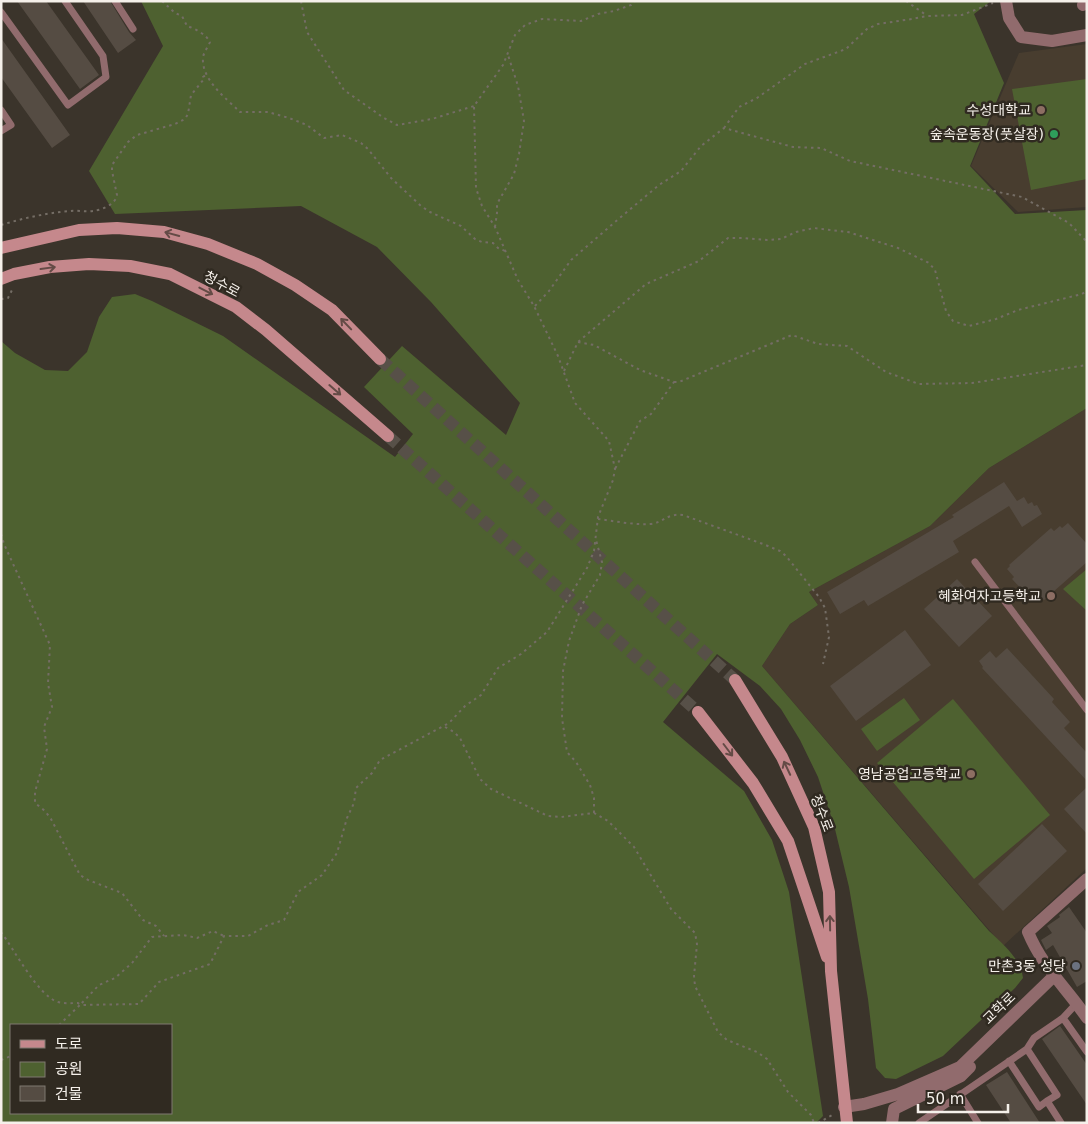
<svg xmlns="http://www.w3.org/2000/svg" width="1088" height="1124" font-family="'DejaVu Sans','Noto Sans KR',sans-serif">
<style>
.built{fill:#483d2f}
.green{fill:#4e6130;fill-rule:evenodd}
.building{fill:#554c43}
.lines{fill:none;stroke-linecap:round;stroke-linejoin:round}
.secondary-tunnel{stroke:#575048;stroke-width:12;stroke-dasharray:12 6;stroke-linecap:butt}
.path{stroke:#746d65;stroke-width:2;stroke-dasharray:2.5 4;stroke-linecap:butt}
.lane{stroke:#916b6d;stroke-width:7}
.street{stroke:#916b6d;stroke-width:12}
.secondary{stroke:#c5888c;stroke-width:12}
.oneway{stroke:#644b46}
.education-dot{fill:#8d6e63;stroke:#302a21;stroke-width:2}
.leisure-dot{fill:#2e9e5b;stroke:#302a21;stroke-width:2}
.worship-dot{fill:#6b7280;stroke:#302a21;stroke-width:2}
.labels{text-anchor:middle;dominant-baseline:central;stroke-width:5;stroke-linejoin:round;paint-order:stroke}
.poi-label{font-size:14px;fill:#f5f0ea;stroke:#302a21;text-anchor:end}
.street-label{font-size:14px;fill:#f5f0ea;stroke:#302a21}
</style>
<rect width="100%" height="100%" fill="#3b342b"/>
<path class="built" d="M 1087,44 L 1087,207 L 1018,212 L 971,166 L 1019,53 Z
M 1087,408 L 1087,868 L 1003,946 L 762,666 L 790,624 L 818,605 L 809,592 L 930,526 L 989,468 Z"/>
<path class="green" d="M 141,1 L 991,1 L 974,14 L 1004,83 L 970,166 L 1015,214 L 1087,210 L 1087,408 L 989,468 L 930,526 L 809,592 L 818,605 L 790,624 L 762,666 L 989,931 C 1003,944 1021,959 1023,978 L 1015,988 L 943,1056 L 896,1079 L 885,1078 L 876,1068 L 868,999 L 849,887 L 834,825 L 818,777 L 800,740 L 781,709 L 760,686 L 717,654 L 663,722 L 744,791 L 772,840 L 789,892 L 823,1116 L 816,1123 L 1,1123 L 1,341 L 15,353 L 45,370 L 68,371 L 87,352 L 99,317 L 112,297 L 135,294 L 152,301 L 223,336 L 395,457 L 413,434 L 364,387 L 402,346 L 506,435 L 520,403 L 431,302 L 377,247 L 301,206 L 115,214 L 89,171 L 163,46 ZM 171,1025 L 171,1113 L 11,1113 L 11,1025 Z
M 1087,79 L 1087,179 L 1031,190 L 1012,89 Z
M 1087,569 L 1087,611 L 1063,589 Z
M 904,698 L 920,720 L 877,751 L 861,729 Z
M 953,699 L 1050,815 L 974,879 L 877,763 Z"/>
<path class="building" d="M 17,1 L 46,1 L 99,75 L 80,89 Z
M 83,1 L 110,1 L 129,32 L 136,40 L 118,53 Z
M 1,38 L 70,135 L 52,148 L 1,77 Z
M 1004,482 L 1017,501 L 1024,497 L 1028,504 L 1032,502 L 1034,506 L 1037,505 L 1042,514 L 1022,527 L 1009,506 L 953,541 L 959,552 L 868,606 L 864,600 L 840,614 L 827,592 L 954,517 L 952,515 Z
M 1068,523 L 1087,544 L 1087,562 L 1044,600 L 1041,597 L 1037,600 L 1030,592 L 1027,595 L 1012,579 L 1014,577 L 1007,569 L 1010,566 L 1009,565 L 1051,528 L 1054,531 L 1060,526 L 1062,528 Z
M 957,579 L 992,616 L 959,647 L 924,609 Z
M 905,630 L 931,665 L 856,721 L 830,686 Z
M 1007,648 L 1054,699 L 1052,702 L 1070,722 L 1064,728 L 1087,753 L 1087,781 L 982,668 L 983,667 L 979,661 L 990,651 L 996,658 Z
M 1087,787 L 1087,834 L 1064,809 Z
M 1042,824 L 1067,851 L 1003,911 L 978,884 Z
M 1069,907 L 1087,933 L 1087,981 L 1077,987 L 1053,945 L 1046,950 L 1041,940 L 1052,933 L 1047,926 L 1060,917 L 1059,915 Z
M 1060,1026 L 1087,1065 L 1087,1105 L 1042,1039 Z
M 1007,1072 L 1040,1123 L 1011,1123 L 986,1085 Z"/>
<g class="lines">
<path class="secondary-tunnel" d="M 380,359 L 735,680
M 388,436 L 698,712"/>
<path class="path" d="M 162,1 L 175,13 L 182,16 L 187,26 C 194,28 207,35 210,42 C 208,47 204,52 203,57 C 201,80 226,98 240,112 L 268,112 L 289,118 L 307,125 L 324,138 L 342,135 L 361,143 L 368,149 L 391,178 L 421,206 L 430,212 L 461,226 L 475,239 L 482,242 L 493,243 L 498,248 L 505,251
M 301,1 L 307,32 L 344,90 L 384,118 L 397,125 L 432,119 L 474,106
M 906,1 L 926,15
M 724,128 L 739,107 L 757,98 L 805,64 L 846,49 L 867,29 L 878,24 L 912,19 L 927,16 L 962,15 L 993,3
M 1,225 C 24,218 46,213 70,211 C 77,210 85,212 93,211 C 102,210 116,204 117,195 L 112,171 L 112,165 L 128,142 L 137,135 L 175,124 L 185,119 L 188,114 L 191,95 L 204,79 L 203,77 L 207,74
M 495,227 L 497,213 L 497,204 L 514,174 L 519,154 L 524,121 L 518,86 L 508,55
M 1,299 L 8,298 L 13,288
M 535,306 L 549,291 L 571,260 L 615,222 L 659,185 L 681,171 L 701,146 L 724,128 L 793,147 L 821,148 L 850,161 L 1022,197 L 1069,223 L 1087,242
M 578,342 L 594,345 L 640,370 L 674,382 L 651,414 L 640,421 L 615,469
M 564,371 L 578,342 L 646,284 L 699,261 L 728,238 L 743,238 L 767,240 L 781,239 L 796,232 L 814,228 L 848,232 L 898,248 L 929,263 L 935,270 L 946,311 L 953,321 L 969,326 L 996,319 L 1018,310 L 1082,294 L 1087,291
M 674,382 L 679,382 L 792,335 L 818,344 L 847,346 L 886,372 L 919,384 L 972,383 L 1087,365
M 598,519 C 614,521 633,525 650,524 C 663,523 667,513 683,515 L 763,544 L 780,551 L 786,556 L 819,597 L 825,608 L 829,637 L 823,664
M 1,534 L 4,544 L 50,645 L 48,683 L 52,707 L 44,727 L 47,749 L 35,792 L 35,803 L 45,811 L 51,819 L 80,875 L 88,880 L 122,893 L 143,920 L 156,926 L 164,936
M 445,727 L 454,732 L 460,738 L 480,779 L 491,789 L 548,816 L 561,817 L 594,813 L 608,821 L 634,847 L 671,909 L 695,933 L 697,944 L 694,976 L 695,986 L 718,1032 L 727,1040 L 757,1052 L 767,1059 L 788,1092 L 811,1115 L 814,1123
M 594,813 L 594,798 L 590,785 L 576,762 L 567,752 L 562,718 L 563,671 L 569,641 L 582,605 L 600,575 L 602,562 L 596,540
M 1,932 C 14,949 38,996 58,1002 C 65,1004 71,1003 78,1003 L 80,1005 L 99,985 L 115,978 L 132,963 L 152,937 L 183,935 L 197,938 L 213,931 L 224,936
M 59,1025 L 80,1005 L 139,1004 L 159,982 L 210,964 L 224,936 L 248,936 L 268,925 L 284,920 L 298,892 L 322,875 L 337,853 L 347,818 L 354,803 L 356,788 L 372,773 L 380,760 L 449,723 L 465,706 L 481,695 L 498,668 L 521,654 L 547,632 L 587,568 L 594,551 L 598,517 L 613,480 L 615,469 L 609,441 L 575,403 L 558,356 L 534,306 L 518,280 L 495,227 L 482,206 L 476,188 L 474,106 L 503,65 L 515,35 L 525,25 L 542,19 L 581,21 L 598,14 L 614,11 L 631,5 L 635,1
M 1,1060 L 11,1056
M 818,1123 L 834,1114"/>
<path class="lane" d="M 115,1 L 133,29
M 1,12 L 68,105 L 106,77 L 103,56 L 65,1
M 1,110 L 11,125 L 1,131
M 975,562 L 1087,710
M 1063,1018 L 1087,1052
M 1027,1049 L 1057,1095 L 1047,1101 L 1061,1123
M 1009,1061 L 1039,1107 L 1047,1101
M 960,1094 L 978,1123
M 919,1123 L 1027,1049 L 1034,1038 L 1063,1018 L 1077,1003"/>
<path class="street" d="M 1006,1 L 1009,18 L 1021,37 L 1052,41 L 1087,35
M 1083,5 L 1087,3
M 1087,879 L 1028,932 C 1043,968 1066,987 1087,1018
M 844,1107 L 864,1104 L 898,1094 L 960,1067 L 1053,977
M 892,1123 L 894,1109 L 961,1076 L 970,1067"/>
<path class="secondary" d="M 1,248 L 79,230 L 117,228 L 164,232 L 208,244 L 257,264 L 295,285 L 332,310 L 380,359
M 1,279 L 14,274 L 50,267 L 89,264 L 130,266 L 170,274 L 236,307 L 266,330 L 388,436
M 735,680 L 782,757 L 814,827 L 829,892 L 831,971 L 847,1123
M 698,712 L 753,783 L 788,841 L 827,957"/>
</g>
<defs><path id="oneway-shaft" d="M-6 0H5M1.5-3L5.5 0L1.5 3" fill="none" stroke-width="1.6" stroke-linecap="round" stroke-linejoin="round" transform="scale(1.25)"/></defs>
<g class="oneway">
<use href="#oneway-shaft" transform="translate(172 234) rotate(-165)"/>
<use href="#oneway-shaft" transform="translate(48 268) rotate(-8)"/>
<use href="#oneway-shaft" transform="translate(206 291) rotate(27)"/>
<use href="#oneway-shaft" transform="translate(346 324) rotate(-134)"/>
<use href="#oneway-shaft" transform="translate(335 390) rotate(41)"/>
<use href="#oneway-shaft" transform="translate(728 750) rotate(53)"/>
<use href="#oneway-shaft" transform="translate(787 768) rotate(-115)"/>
<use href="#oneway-shaft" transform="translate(830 923) rotate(-91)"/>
</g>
<g class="education-dot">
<circle cx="1041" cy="110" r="5"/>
<circle cx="1051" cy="596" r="5"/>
<circle cx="971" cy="774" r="5"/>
</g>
<circle class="leisure-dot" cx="1054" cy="134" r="5"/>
<circle class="worship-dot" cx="1076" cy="966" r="5"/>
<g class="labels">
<g class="poi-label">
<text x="1031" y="110">수성대학교</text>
<text x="1044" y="134">숲속운동장(풋살장)</text>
<text x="1041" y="596">혜화여자고등학교</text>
<text x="961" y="774">영남공업고등학교</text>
<text x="1066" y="966">만촌3동 성당</text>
</g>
<g class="street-label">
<text transform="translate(222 284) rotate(28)">청수로</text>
<text transform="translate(822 813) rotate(69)">청수로</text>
<text transform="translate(999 1008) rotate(-44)">교학로</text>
</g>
</g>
<rect width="1088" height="1124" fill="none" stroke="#f5f0ea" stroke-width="5"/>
<rect x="10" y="1024" width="162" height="90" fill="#302a21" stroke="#7f7971"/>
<rect x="20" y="1040" width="25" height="8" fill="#c5888c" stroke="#7f7971"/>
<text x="55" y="1049" font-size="15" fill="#f5f0ea">도로</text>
<rect x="20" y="1062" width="25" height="15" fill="#4e6130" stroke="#7f7971"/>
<text x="55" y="1074" font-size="15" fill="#f5f0ea">공원</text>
<rect x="20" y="1086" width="25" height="15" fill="#554c43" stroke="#7f7971"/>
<text x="55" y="1099" font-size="15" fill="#f5f0ea">건물</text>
<path d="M918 1104v8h90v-8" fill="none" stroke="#f5f0ea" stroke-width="2.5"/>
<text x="926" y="1104" font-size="15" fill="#f5f0ea" stroke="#302a21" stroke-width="4" paint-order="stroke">50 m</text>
</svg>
